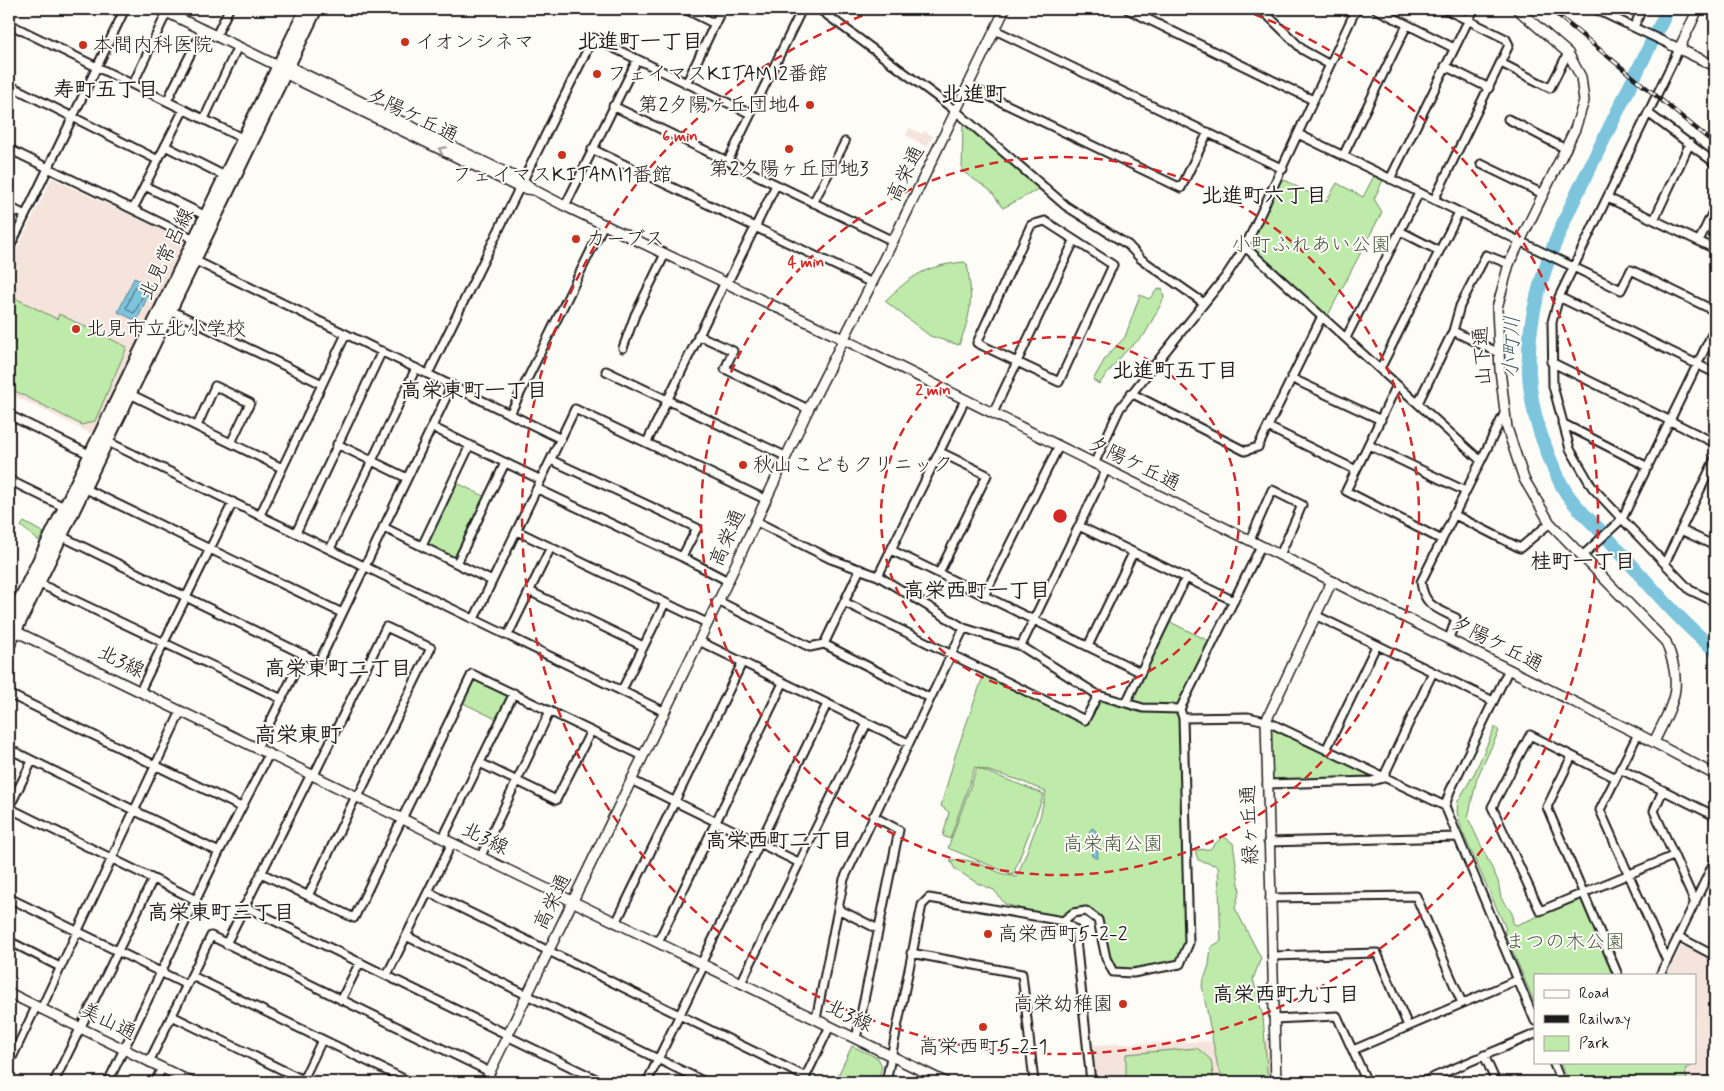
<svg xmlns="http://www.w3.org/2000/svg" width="1724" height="1091" font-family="Mynerve,'Klee One',sans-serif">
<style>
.built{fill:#f5e4dc}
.green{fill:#beeba9;stroke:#6d8462}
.water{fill:#7dc4dd;stroke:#568190}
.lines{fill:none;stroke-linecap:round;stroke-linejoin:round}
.shore{stroke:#435f69;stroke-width:1}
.river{stroke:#7dc4dd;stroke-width:14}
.minor-casing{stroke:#1c1c1c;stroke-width:11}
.tertiary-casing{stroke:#1c1c1c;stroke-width:12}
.primary-casing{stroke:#1c1c1c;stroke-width:15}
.minor{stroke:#fdfcf7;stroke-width:7}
.tertiary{stroke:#fdfcf7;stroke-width:9}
.primary{stroke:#fdfcf7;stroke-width:11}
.rail-casing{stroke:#1c1c1c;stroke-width:4.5}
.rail{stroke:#fdfcf7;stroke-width:2.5;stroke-dasharray:8;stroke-linecap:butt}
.oneway{stroke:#989794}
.ring{fill:none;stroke:#d62828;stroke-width:2.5;stroke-dasharray:9 6}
.poi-dot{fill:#c8321e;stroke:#fdfcf7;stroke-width:2}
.labels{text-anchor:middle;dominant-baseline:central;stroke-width:4;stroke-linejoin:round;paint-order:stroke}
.poi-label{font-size:20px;fill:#1c1c1c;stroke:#fdfcf7;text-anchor:start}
.street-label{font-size:20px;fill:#1c1c1c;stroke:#fdfcf7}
.park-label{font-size:20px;fill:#4d5a46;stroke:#fdfcf7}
.neighbourhood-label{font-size:21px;font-weight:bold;fill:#1c1c1c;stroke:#fdfcf7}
.water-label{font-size:21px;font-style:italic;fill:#435f69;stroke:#fdfcf7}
.quarter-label{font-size:22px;font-weight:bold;fill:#1c1c1c;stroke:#fdfcf7}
.centre{fill:#d62828;stroke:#fdfcf7;stroke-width:2.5}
.ring-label{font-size:15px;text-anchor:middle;font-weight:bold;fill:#d62828;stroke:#fdfcf7;stroke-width:4;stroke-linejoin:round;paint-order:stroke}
</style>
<rect width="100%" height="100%" fill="#fdfcf7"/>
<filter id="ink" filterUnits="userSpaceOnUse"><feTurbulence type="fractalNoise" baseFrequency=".02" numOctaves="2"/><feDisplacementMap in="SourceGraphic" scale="10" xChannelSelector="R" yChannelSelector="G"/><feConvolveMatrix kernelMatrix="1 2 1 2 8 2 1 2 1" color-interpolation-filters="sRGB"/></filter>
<g filter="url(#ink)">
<path class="built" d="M 910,128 L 922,134 L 924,131 L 933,136 L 927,147 L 906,135 Z
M 52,178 L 187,242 L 92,434 L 9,393 L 9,265 Z
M 1682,945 L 1715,961 L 1715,1082 L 1683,1082 L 1678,1069 L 1691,1066 L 1690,1062 L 1695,1062 L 1695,975 L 1666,975 Z
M 1275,1039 L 1276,1082 L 1091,1082 L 1087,1045 Z"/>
<path class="green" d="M 963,124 L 969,124 L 1041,188 L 1003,208 L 991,191 L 962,171 Z
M 1376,172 L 1385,176 L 1374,199 L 1382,212 L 1326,319 L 1245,247 L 1279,177 L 1326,202 L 1337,183 L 1363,197 Z
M 964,262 L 967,264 C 973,299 972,312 959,345 L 930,336 L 885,301 C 913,274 926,266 964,262 Z
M 1162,288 L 1164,298 L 1145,334 L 1123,354 L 1099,384 L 1093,380 L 1106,357 L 1125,337 L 1140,295 L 1149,299 L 1157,290 Z
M 9,295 L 57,319 L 59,314 L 127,347 L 95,421 L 82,425 L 9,388 Z
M 453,481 L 488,498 L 457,563 L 422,546 Z
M 24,522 L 44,533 L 39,541 L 21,526 Z
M 1166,620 L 1213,643 L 1180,709 L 1189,943 L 1180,964 L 1113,972 L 1098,920 L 1084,911 L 1063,921 L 1005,904 L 994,890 L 977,883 L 955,869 L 950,860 C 981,857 989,873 1017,877 L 1040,817 L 1046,792 L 1019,780 L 975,767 L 950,839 L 943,836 L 949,812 L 941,806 L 956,753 L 985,671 L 1085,720 L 1098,695 L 1126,703 Z
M 472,674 L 514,693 L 500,721 L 459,701 Z
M 1266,721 L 1383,778 L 1267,784 Z
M 1495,727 L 1499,731 L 1477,778 L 1468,818 L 1498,881 L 1501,898 L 1512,913 L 1513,923 L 1516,925 L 1583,899 L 1614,975 L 1535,975 L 1535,1004 L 1504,931 L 1506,929 L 1462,831 L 1457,812 L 1458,801 L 1475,772 Z
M 977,768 L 1044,794 L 1013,875 L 948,848 Z
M 1223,836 L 1233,843 L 1240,890 L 1235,908 L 1261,958 L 1253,979 L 1263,1016 L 1268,1082 L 1226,1082 L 1218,1068 L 1202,985 L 1209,965 L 1211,947 L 1221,941 L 1218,866 L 1198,860 L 1195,850 L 1210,849 Z
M 852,1046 L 878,1058 L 882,1066 L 878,1082 L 835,1082 Z
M 1197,1048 L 1211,1060 L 1214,1082 L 1124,1082 L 1126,1081 L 1126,1054 Z
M 1560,1062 L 1690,1062 L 1692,1066 L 1685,1069 L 1687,1082 L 1569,1082 Z"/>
<path class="water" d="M 134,278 L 152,286 L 137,321 L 118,312 Z
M 1092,828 L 1096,831 L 1098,859 L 1092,856 L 1088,834 Z"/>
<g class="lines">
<path class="shore" d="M 138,285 L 145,291 L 135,312 L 133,313 L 126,308 L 135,287 Z"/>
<path class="river" d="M 1668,9 C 1644,58 1620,106 1596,155 C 1549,249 1503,341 1545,446 C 1551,462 1557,479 1567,494 C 1580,513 1598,527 1613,544 C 1646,581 1677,619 1715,650"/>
<defs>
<path id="minor" d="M 685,9 L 715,24
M 819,9 L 956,111 L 1066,206 L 1128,245 L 1141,259 L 1204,303
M 1127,9 L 1313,100
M 1261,9 L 1303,50 L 1330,65
M 1346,9 L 1355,13
M 1376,9 L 1454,48
M 1595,9 L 1671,45
M 9,24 L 246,140
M 1634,27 L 1642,9
M 995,30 L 1283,169
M 216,36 L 229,9
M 1679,49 L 1559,297 L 1552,322 L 1553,386 L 1570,449 L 1592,487 L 1622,519 L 1690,590 L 1715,602
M 1501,63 L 1550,88 L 1568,53
M 1445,66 L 1489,88
M 133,84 L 167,12
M 686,84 L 722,9
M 9,85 L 158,160
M 968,86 L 1181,188 L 1208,132
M 167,101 L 203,29
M 613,106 L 893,241
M 1648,113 L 1715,163
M 204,119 L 238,46
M 1508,119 L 1566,149
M 1298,134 L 1621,290 L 1631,270 L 1715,311
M 165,146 L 229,178
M 9,149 L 198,241
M 592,149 L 872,283
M 1343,156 L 1407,25
M 728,161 L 802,9
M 1481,164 L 1543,194
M 1390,179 L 1474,9
M 145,186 L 206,216
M 1608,198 L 1715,249
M 1434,200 L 1509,45 L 1506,39 L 1445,9
M 813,203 L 845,142
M 565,206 L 637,60
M 9,207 L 25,215
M 133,209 L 184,109
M 1654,220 L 1690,143
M 1045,221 L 1113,265 L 1059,382 L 977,343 L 1031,225 Z
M 1400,231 L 1439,251
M 1699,241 L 1715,207
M 1245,247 L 1480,460
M 9,249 L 125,9
M 194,260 L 561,439
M 727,284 L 776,185
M 1559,297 L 1715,373
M 168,309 L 322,384
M 1453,331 L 1460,306 L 1486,255 L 1509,264
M 698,335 L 733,351 L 725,369 L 808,409
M 1346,338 L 1419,193
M 623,348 L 635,315 L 665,254
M 1551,362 L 1715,443
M 1380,369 L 1459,212
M 606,371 L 785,456
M 428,374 L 593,38 L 751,114
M 1291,378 L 1381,420
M 1397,385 L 1346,491 L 1440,539
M 128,393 L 282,468
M 1131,393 L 1245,451 L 1258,447 L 1322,316
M 1418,403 L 1453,331 L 1499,353
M 993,413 L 1074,241
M 510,414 L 604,224
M 9,415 L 93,456
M 1562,423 L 1648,467
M 197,426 L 215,386 L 250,403 L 231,443
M 432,427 L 541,480
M 1268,427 L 1356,470
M 104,440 L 665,712
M 647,442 L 725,282
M 337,444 L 407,478
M 1369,445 L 1465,491
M 551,460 L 697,528 L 682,557
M 1094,464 L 1120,408 L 1226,276 L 1245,247 L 1356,9
M 9,480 L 68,509
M 84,488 L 342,613
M 538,489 L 682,557 L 728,581
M 1453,514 L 1520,548 L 1550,523
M 260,515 L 346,334
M 755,521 L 831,559 L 878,576 L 964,628 L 1021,646 L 1098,695 L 1143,708 L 1180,709
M 1079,526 L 1234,601
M 383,527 L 492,581
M 1681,530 L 1715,546
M 517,531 L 707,623
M 296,533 L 382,351
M 61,536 L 319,662 L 452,385
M 1250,540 L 1272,490 L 1302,505 L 1280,555
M 422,546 L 470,445
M 330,549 L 416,368
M 891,550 L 1140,672
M 1582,556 L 1622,519 L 1715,328
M 457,563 L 505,463
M 1665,563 L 1715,459
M 939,573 L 987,475 L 940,452
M 878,576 L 965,400
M 36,582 L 282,699
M 529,591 L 643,646
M 984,596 L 1059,446
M 718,601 L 810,647 L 824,644 L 930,698
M 844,602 L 1085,720 L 1098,695
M 1315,615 L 1493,701
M 474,619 L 575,409 L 765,499
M 508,635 L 551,547
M 1449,639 L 1456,618 C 1436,608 1424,606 1421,582 L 1505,412
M 699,641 L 908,743
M 824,644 L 860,569
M 1021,646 L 1106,470
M 1088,646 L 1133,553
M 1509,669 L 1450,791 L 1445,806 L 1535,1021
M 622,690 L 665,603
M 140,691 L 233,502
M 9,694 L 241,807
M 1126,703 L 1186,578
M 1183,718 L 1248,717 L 1266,721 L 1445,806
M 1638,734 L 1600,810 L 1667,961
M 257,748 L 304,654
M 9,749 L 219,852
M 1326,750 L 1376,646
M 1572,756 L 1547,807 L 1618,975
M 480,763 L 556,800 L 591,731
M 1620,769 L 1715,816
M 314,775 L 386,627 L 431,648 L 358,797
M 1616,778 L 1530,735 L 1492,807 L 1540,911 L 1673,856
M 631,780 L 800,863
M 1267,784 L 1372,781 L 1383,778 L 1433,672
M 1663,790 L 1654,811 L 1695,903
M 9,808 L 196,900
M 9,808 L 32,761
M 443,838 L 514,693
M 1268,842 L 1457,837
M 481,856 L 550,711
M 261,873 L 354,918 L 472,674 L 643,756
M 428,892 L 806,1077
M 308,896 L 356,796
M 9,898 L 187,985
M 1270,898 L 1416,896 L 1462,1003
M 244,906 L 508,1035
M 838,909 L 878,929
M 1063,921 L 1073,913 L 1086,911 L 1098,920 L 1106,958 L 1113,972 L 1133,973 L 1180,964 L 1189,943 L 1183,718 L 1180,709 L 1261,546
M 616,923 L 742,663
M 406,936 L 705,1082
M 1679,937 L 1715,956
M 9,941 L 60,967
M 658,942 L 783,683
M 226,944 L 311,774
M 911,953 L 1022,974 L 1034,1082
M 1272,956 L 1377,953 L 1408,1026
M 701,964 L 827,704
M 387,975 L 452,843
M 1660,975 L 1715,860
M 192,976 L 410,1082
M 741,983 L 867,723
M 341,1000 L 360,962
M 41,1009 L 181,711
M 172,1016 L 307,1082
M 816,1019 L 844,879 L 964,628
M 1274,1019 L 1337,1016 L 1367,1082
M 507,1036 L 602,1082
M 856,1039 L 899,830 L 873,816
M 1353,1050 L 1517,980
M 1484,1055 L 1496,1082
M 149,1062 L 211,936 L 490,1072
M 1553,1062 L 1561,1082
M 9,1064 L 36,1007
M 54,1082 L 153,879
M 108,1082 L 219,852 L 269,754
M 155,1082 L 162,1068
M 302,1082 L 322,1040
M 647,1082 L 704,965
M 803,1082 L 830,1026
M 886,1082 L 922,905 L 929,898 L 1063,921 L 1075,930 L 1091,1082
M 1422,1082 L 1535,1034"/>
<path id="tertiary" d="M 160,9 L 278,66 L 285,73 L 300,81 L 520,188 L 534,190
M 1517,9 L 1568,53 L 1581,77 L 1584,101 L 1575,129 L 1509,264 L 1497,308 L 1500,370 L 1507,428 L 1524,479 L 1550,523 L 1666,642 C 1684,687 1674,701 1654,742
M 1671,45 L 1715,66
M 1679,49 L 1698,9
M 282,66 L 288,66 L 523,181 L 534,190 L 565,206 L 843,339 L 1332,581 L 1638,734 L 1715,775
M 9,628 L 945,1082
M 9,993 L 191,1082
M 485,1082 L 728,581 L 807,412 L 893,241 L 1005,9
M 1276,1082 L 1266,721 L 1332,581"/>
<path id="primary" d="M 9,622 L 306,9
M 9,644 L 316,9"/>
</defs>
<use href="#minor" class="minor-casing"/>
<use href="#tertiary" class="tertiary-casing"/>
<use href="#primary" class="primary-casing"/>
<use href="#minor" class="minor"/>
<use href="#tertiary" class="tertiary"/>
<use href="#primary" class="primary"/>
<defs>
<path id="rail" d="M 1550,9 L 1715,144"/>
</defs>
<use href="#rail" class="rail-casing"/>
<use href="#rail" class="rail"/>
</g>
<defs><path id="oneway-chevron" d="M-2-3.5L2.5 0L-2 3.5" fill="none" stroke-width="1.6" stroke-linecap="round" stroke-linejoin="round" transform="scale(1.25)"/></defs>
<use class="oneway" href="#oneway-chevron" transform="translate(442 150) rotate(-154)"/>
</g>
<g class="ring">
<circle cx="1060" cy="516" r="179"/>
<circle cx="1060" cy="516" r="359"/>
<path d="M1240 9A538 538 0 1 1 880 9"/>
</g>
<g class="poi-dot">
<circle cx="405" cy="42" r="5"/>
<circle cx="83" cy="45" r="5"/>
<circle cx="597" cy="74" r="5"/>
<circle cx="810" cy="105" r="5"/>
<circle cx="789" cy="149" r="5"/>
<circle cx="562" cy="155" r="5"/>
<circle cx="576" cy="239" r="5"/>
<circle cx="76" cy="329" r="5"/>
<circle cx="743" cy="465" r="5"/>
<circle cx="988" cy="934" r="5"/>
<circle cx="1123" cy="1004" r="5"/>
<circle cx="983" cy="1027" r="5"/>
</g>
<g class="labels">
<g class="poi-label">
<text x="415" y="42">イオンシネマ</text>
<text x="93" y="45">本間内科医院</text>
<text x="607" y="74">フェイマスKITAMI2番館</text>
<text x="800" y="105" text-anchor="end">第2夕陽ヶ丘団地4</text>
<text x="789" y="169" text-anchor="middle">第2夕陽ヶ丘団地3</text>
<text x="562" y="175" text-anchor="middle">フェイマスKITAMI1番館</text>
<text x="586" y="239">カーブス</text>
<text x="86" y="329">北見市立北小学校</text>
<text x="753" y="465">秋山こどもクリニック</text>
<text x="998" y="934">高栄西町5-2-2</text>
<text x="1113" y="1004" text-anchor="end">高栄幼稚園</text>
<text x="983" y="1047" text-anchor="middle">高栄西町5-2-1</text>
</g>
<g class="street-label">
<text transform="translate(412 116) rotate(26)">夕陽ケ丘通</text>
<text transform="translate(906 174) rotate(-64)">高栄通</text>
<text transform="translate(167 254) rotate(-64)">北見常呂線</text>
<text transform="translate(1483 356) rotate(-94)">山下通</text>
<text transform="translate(1134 464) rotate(26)">夕陽ケ丘通</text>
<text transform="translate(728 538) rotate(-66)">高栄通</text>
<text transform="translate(1497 644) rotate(27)">夕陽ケ丘通</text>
<text transform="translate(121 662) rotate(26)">北3線</text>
<text transform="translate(1250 825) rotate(-92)">緑ヶ丘通</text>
<text transform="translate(485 839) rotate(26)">北3線</text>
<text transform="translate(553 902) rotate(-64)">高栄通</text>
<text transform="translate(849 1016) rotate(26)">北3線</text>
<text transform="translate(108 1022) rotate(26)">美山通</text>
</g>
<g class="park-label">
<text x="1311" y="245">小町ふれあい公園</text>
<text x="1113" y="844">高栄南公園</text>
<text x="1565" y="942">まつの木公園</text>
</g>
<g class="neighbourhood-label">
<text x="640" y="42">北進町一丁目</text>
<text x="106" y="90">寿町五丁目</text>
<text x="1264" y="196">北進町六丁目</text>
<text x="1175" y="371">北進町五丁目</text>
<text x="474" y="391">高栄東町一丁目</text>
<text x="1583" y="562">桂町一丁目</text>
<text x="977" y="591">高栄西町一丁目</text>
<text x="338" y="669">高栄東町二丁目</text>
<text x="779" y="841">高栄西町二丁目</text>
<text x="221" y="913">高栄東町三丁目</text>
<text x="1286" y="995">高栄西町九丁目</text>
</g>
<g class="water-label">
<text transform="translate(1512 347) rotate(-88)">小町川</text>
</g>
<g class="quarter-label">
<text x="974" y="95">北進町</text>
<text x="298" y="736">高栄東町</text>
</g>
</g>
<circle cx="1060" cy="516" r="8" class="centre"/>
<g class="ring-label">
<text x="680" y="141">6 min</text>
<text x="806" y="267">4 min</text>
<text x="933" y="395">2 min</text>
</g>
<rect width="1724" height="1091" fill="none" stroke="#fdfcf7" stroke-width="30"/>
<rect x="15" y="15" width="1694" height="1061" fill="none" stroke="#1c1c1c" stroke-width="2" filter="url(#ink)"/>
<rect x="1534" y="974" width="162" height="90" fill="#fdfcf7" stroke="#a3a29f"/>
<rect x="1544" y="990" width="25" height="8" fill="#fdfcf7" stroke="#a3a29f"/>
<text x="1579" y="998" font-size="15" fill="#1c1c1c">Road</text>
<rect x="1544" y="1015" width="25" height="8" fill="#1c1c1c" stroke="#a3a29f"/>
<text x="1579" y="1024" font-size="15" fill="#1c1c1c">Railway</text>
<rect x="1544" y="1036" width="25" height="15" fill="#beeba9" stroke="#a3a29f"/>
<text x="1579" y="1048" font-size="15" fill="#1c1c1c">Park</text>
</svg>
